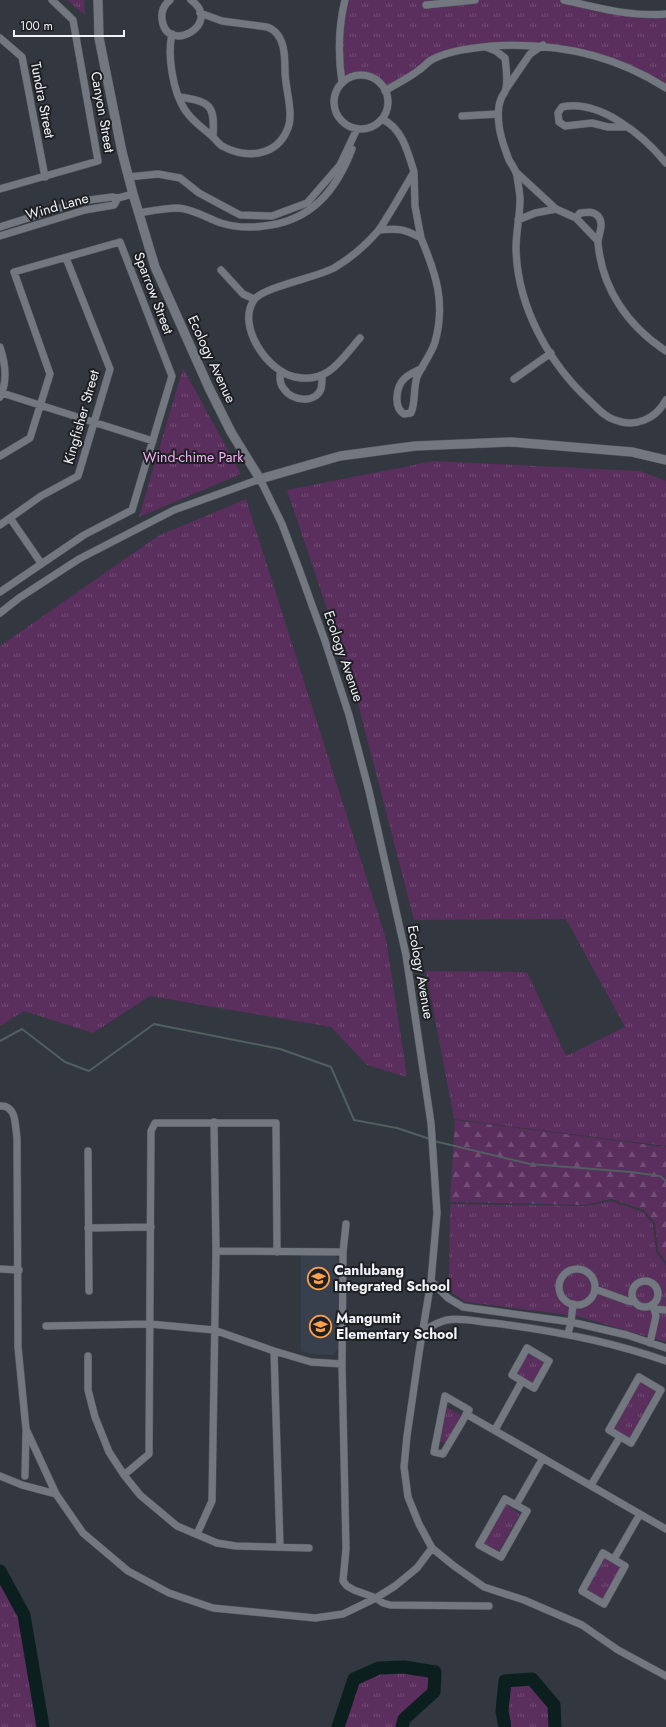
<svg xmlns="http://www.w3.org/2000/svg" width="666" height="1727" font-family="Jost,sans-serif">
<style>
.built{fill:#39404d}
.grass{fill:url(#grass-tufts)}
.forest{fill:url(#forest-firs)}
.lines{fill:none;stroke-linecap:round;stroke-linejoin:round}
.stream{stroke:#505f60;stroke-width:2}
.river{stroke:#0b1f1f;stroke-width:13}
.minor-casing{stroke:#52565d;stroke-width:8}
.tertiary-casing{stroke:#52565d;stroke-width:10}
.minor{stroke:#727780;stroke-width:7}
.tertiary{stroke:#727780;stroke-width:9}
.labels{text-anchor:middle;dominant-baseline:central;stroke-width:4;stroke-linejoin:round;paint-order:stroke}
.street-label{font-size:14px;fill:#f0f3f8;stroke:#1d1f22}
.park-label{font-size:14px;fill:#f8b1fb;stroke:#1d1f22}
.poi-label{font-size:14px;font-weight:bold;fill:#f0f3f8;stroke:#1d1f22;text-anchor:start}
</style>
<defs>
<pattern id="grass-tufts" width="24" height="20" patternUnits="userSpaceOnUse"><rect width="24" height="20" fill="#5a2e5d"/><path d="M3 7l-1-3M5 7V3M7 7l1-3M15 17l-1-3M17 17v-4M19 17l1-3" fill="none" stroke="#724d75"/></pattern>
<pattern id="forest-firs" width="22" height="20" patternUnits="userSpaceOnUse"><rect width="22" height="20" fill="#5a2e5d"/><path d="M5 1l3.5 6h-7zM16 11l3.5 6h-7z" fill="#724d75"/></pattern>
</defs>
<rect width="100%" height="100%" fill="#33373f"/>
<path class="built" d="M 301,1254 L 333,1255 L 338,1258 L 338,1350 L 332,1355 L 311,1354 L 301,1351 Z"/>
<path class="grass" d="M 67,0 L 84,0 L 85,15 Z
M 345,0 L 559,0 L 598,8 L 666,14 L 666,88 L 590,54 L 505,45 L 432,59 L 385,91 C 374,74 358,71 342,83 L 340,22 Z
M 183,368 L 241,474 L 139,517 Z
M 434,461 L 640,471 L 666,481 L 666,1146 L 454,1119 L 426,971 L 527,972 L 566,1056 L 625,1027 L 566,919 L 414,920 L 355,692 L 287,490 Z
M 246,499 L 386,939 L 407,1077 L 367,1065 L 331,1027 L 150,996 L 93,1033 L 24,1011 L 0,1026 L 0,646 L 158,536 Z
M 611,1201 L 643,1212 L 653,1224 L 656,1252 L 666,1265 L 666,1342 L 577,1316 L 466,1302 L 452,1293 L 449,1279 L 450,1204 L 586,1206 Z
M 528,1352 L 545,1361 L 532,1384 L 515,1374 Z
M 640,1381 L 656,1390 L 630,1438 L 614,1429 Z
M 446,1407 L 461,1415 L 446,1443 L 439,1442 Z
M 506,1505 L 520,1514 L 499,1551 L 484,1543 Z
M 605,1557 L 621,1566 L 603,1599 L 586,1589 Z
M 0,1571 L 24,1615 L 43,1727 L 0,1727 Z
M 404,1667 L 435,1672 L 434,1692 L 404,1719 L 402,1727 L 338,1727 L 354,1679 L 379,1668 Z
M 532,1679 L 554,1705 L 555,1727 L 505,1727 L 502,1711 L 505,1681 Z"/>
<path class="forest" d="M 455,1120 L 666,1147 L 666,1262 L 658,1251 L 655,1223 L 644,1210 L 611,1199 L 585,1205 L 450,1202 Z"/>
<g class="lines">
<path class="stream" d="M 0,1041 L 22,1029 L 65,1062 L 89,1071 L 154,1024 L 280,1049 L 331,1067 L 354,1120 L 397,1128 L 430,1139
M 434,1141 L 530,1164 L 631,1172 L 660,1176 L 666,1181"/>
<path class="river" d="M 0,1571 L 24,1615 L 43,1727
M 338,1727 L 354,1679 L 379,1668 L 404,1667 L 435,1672 L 434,1692 L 404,1719 L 402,1727
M 505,1727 L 502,1711 L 505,1681 L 532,1679 L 554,1705 L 555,1727"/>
<defs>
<path id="minor" d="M 170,0 C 164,5 161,11 162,19 C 166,56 224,24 191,0
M 564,0 C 598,8 631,17 666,14
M 426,5 L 475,0
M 172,34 C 167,55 173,92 185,110 C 193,122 203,128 213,137 C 216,140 219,144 222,146 C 246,159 277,157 288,128 C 294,113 285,88 285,71 C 285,56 285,33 267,27 L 222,21 L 200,13
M 0,38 L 22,57 L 45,177
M 486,47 L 496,51 L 505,58 C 506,67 508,78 506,88 C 506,92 502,95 501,99 C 498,106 498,117 499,125 C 500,137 505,149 509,160 C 512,165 516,170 517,176 C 518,184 520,192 520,200 C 520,216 516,232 516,248 C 517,306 549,364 591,402 C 598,409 605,417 615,420 C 635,428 656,419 666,400
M334 102a27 27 0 1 1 54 0a27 27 0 1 1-54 0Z
M 342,83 C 338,55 338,28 345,0
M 506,89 L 530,54 L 543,45
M 385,91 C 396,84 409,78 419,70 C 424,67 428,61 433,59 C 451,50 473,48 492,46 C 554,42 613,54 666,88
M 180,97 C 211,102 215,105 213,137
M 462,116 L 498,114
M 626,127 L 608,127 L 592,123 L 565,126 L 559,122 L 558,113 L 562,107 C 600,99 644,136 666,163
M 517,173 L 556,209 L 576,218 L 598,241
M 128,177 L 158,174 L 180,178 L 199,193 L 240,215 L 272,216 L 307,203 L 340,165 L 357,129
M 0,189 L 98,161 L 73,20 L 52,0
M 139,213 C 151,211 165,208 178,208 C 193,209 207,218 221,223 C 234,227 250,228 264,226 C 311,221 336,191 352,149
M 576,218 L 580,213 C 587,212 593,211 598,216 C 605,224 598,234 598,243 C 602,289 628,326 666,351
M 518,220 L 535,213 L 556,209
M 0,227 L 82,201 L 112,197 L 118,198 L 133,194
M 379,230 C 399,228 404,229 421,238 L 415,206 L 414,172
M 0,236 L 85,210 L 114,205 L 118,198
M 421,238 C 436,274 446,303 435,342 C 431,355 422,365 417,377 C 413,389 416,401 411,413 L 404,414 C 393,407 396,386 405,378 C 409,374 417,371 422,368
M 221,270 L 243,294 L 254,299
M 360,338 C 341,360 328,384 295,377 C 268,372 236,326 254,300 C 263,287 315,278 334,268 C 349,259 366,245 378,231 C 383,225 387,217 391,211 C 399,198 406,185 414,172 C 408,152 402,128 382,119
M 0,347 C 5,362 8,381 0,397
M 281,372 L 280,375 C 280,380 280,385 284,389 C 292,401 315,404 321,389 C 322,385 322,380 322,376
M 514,379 L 551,353
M 2,393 L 153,441
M 0,456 L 30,438 L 50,374 L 14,272 L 120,242 L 172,376 L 132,510 L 84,535 L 0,592
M 10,518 L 41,563
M 0,525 L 41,496 L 78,476 L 110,369 L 66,258
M 0,613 L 19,598 L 79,559 L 174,510 L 260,479 L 282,524 L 299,569 L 325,641 L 349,715 L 369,791 L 406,955 L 431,1123 L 437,1213 L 431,1281 L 419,1353 L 407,1436 L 404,1467 L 408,1497 L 419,1524 L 432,1548 L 417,1568 L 395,1586 L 376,1598 L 343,1614 L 315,1618 L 213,1608 L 169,1593 L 128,1571 L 83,1533 L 56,1494 L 26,1429 L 18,1347 L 17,1138 C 15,1126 17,1105 0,1106
M 88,1151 L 89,1291
M 346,1224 L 343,1252 L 342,1364 L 346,1549 L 343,1581 L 347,1586 L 354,1590 L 376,1598 L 383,1603 L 390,1605 L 489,1606
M 88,1228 L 151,1227
M 216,1251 L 343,1252
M 0,1269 L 19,1270
M559 1287a18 18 0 1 1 36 0a18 18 0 1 1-36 0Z
M 431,1281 L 448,1298 L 463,1307 L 571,1322 L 627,1335 L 666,1348
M632 1294a13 13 0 1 1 26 0a13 13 0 1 1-26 0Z
M 595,1289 L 628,1301 L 635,1302
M 654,1309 L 666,1310
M 46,1326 L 150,1324 L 214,1330 L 274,1351 L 311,1362 L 342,1364
M 422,1332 C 430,1327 437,1322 447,1320 C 461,1317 479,1322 493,1323 C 551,1330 610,1341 666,1361
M 568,1334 L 571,1322 L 573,1304
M 650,1343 L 656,1316 L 653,1304
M 527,1348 L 549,1361 L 534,1388 L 512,1375 Z
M 274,1351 L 280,1547
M 88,1356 L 88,1390 L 95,1417 L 109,1452 L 124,1475 L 140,1495 L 177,1526 L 217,1543 L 236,1546 L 309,1548
M 639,1377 L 661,1390 L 631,1443 L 609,1430 Z
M 445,1396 L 469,1410 L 443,1454 L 434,1452 Z
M 466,1414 L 666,1529
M 495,1430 L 522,1381
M 124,1475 L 149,1454 L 151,1131 L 155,1123 L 276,1123 L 277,1252
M 0,1476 L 22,1485 L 56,1494
M 25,1476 L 26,1432
M 591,1485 L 620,1437
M 505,1499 L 527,1511 L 501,1557 L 479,1545 Z
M 516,1505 L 543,1458
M 197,1534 L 212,1501 L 216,1251 L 214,1122
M 432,1548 L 454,1566 L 484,1587 L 524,1600 L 582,1625 L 618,1650 L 666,1676
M 603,1553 L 625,1566 L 604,1604 L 582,1591 Z
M 614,1559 L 640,1514"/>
<path id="tertiary" d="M 98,0 L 99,38 L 122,152 L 133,194 L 155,267 L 209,388 L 231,432 L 260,479 L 340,456 L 415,446 L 512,442 L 632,452 L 666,460"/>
</defs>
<use href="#minor" class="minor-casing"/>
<use href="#tertiary" class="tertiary-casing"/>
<use href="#minor" class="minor"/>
<use href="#tertiary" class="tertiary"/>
</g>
<defs>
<symbol id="school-ring" viewBox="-11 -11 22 22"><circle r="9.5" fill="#1d1f22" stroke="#f8a04b" stroke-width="1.5"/><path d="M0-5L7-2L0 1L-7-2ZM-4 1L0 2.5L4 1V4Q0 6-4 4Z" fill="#f8a04b"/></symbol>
</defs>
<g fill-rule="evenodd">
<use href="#school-ring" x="306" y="1266" width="25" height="25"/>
<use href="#school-ring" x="308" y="1314" width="25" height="25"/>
</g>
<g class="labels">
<g class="street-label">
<text transform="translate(43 100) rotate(79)">Tundra Street</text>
<text transform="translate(103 112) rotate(80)">Canyon Street</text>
<text transform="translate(57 206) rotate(-16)">Wind Lane</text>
<text transform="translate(154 293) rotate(69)">Sparrow Street</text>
<text transform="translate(212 359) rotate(65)">Ecology Avenue</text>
<text transform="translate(81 417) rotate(-74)">Kingfisher Street</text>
<text transform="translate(344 656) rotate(71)">Ecology Avenue</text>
<text transform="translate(421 972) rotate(80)">Ecology Avenue</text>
</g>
<g class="park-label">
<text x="193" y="457">Wind-chime Park</text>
</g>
<g class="poi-label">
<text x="334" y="1270">Canlubang<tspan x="334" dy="16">Integrated School</tspan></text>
<text x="336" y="1318">Mangumit<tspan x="336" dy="16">Elementary School</tspan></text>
</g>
</g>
<path d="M14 30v6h110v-6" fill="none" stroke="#f0f3f8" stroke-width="2"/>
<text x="20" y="30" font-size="12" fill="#f0f3f8" stroke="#1d1f22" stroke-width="3" paint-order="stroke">100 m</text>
</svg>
